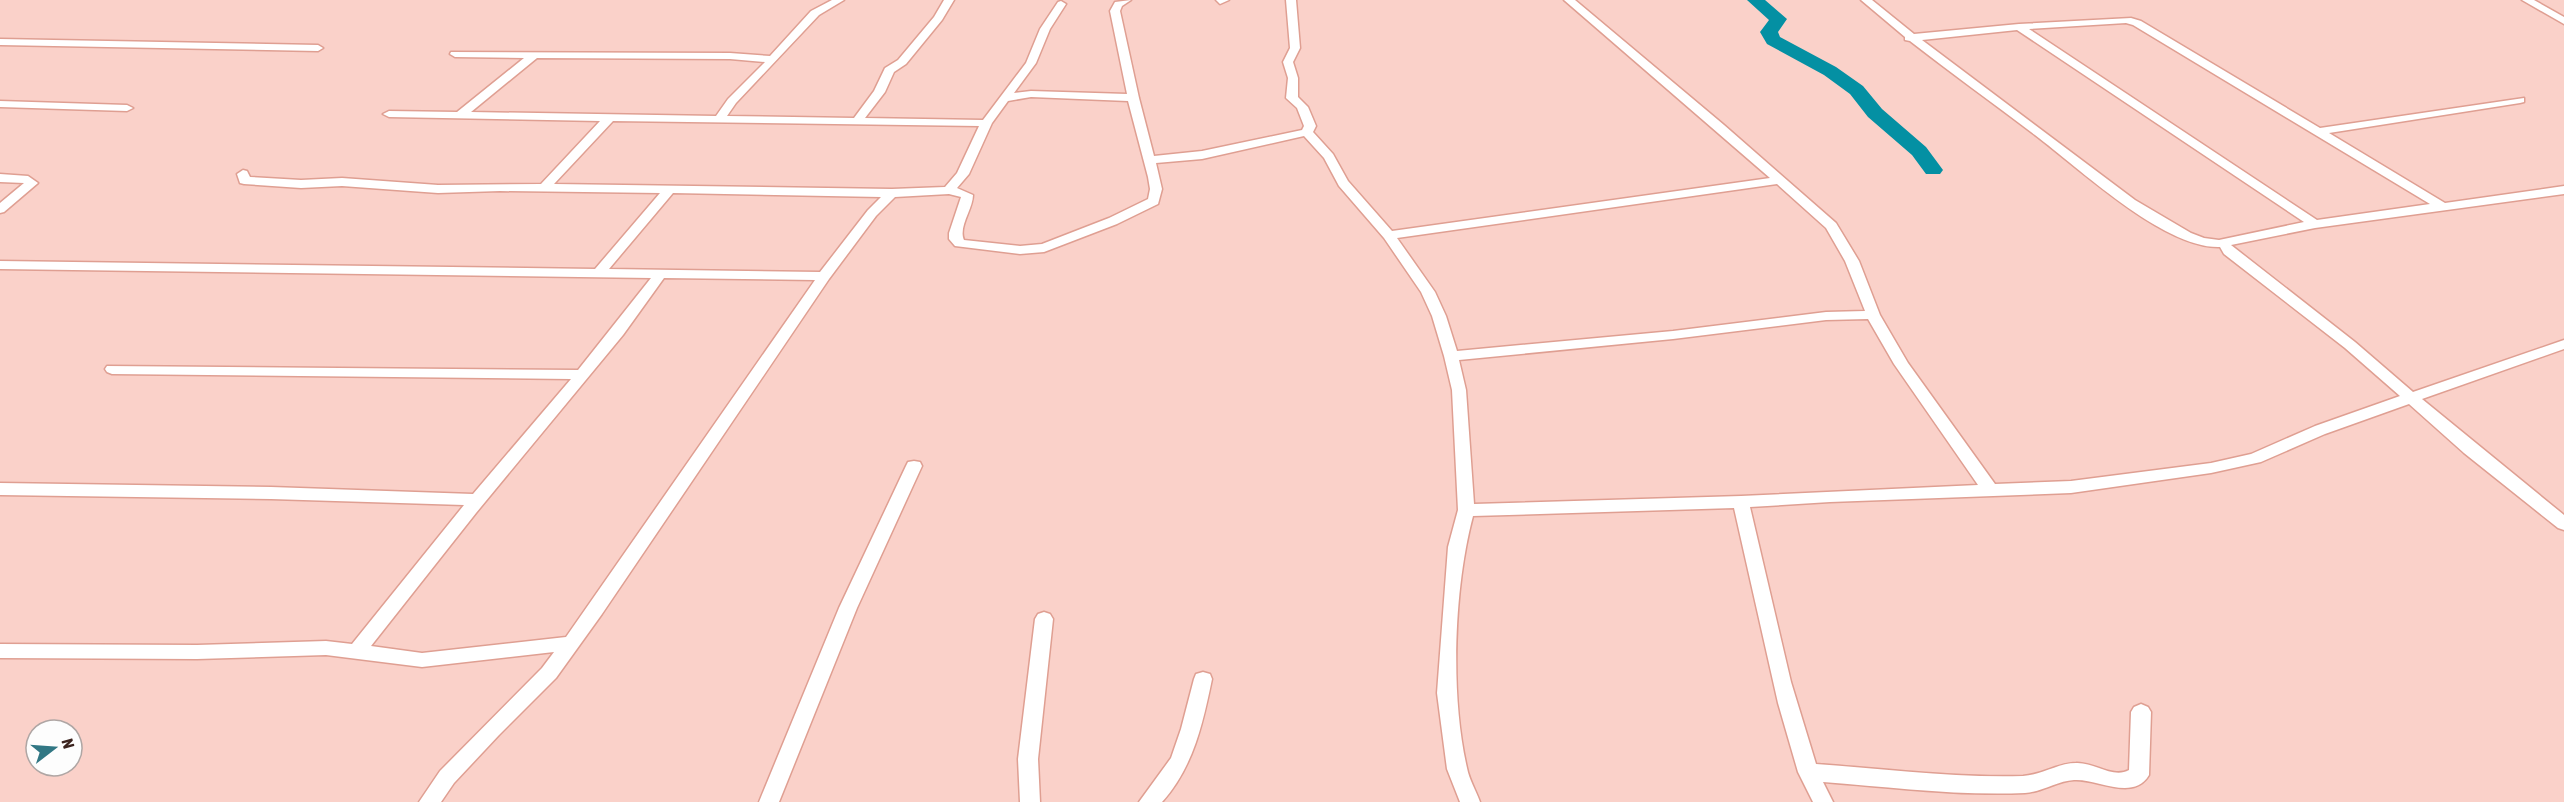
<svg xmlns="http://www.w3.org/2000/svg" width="2564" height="802" font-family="'Asap Condensed',sans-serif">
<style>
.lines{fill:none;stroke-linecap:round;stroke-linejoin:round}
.river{fill:#0490a3;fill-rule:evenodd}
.minor-casing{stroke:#df9f92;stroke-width:3}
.minor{fill:#fff;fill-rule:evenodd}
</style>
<rect width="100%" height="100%" fill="#fad1c9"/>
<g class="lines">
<path class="river" d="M 1747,0 L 1765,0 L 1787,19 L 1778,32 L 1780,37 L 1836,67 L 1863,86 L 1882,109 L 1926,147 L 1943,170 L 1940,174 L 1926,174 L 1912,155 L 1868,117 L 1850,94 L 1824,75 L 1767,44 L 1760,32 L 1769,20 Z"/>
<defs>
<path id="minor" d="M 832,0 L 844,0 L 819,15 L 736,103 L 727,116 L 854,118 L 874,91 L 885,68 L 898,60 L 934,17 L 944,0 L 954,0 L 942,20 L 906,64 L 894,72 L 885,92 L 865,118 L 983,120 L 1026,63 L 1040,29 L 1058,2 L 1061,1 L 1066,4 L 1050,29 L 1036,63 L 1014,93 L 1031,91 L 1127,94 L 1110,11 L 1115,2 L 1131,0 L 1122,6 L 1120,11 L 1139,98 L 1154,156 L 1202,151 L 1302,130 L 1304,126 L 1297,108 L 1286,98 L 1288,78 L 1283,62 L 1290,48 L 1286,0 L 1296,0 L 1300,48 L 1293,62 L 1298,78 L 1298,97 L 1308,107 L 1316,126 L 1313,132 L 1333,154 L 1348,181 L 1392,231 L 1770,178 L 1564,0 L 1575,0 L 1724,125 L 1836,223 L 1859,261 L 1880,315 L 1908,363 L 1995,484 L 2071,481 L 2211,463 L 2251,454 L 2315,426 L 2400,396 L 2345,348 L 2224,254 L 2220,247 C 2164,249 2079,168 2035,135 C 1993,103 1951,73 1910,41 L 1905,40 L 1905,37 L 1861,0 L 1872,0 L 1914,34 L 2019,24 L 2131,18 L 2141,21 L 2320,128 L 2524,98 L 2524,102 L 2520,103 L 2329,133 L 2445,203 L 2564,186 L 2564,194 L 2315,228 L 2231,245 L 2355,342 L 2413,392 L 2564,340 L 2564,349 L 2422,399 L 2564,515 L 2564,530 L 2558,528 L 2464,453 L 2409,404 L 2325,434 L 2261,462 L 2211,473 L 2071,493 L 1830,502 L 1750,507 L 1791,682 L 1816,764 C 1885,769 1954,778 2023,776 C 2042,775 2058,763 2076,763 C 2094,762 2113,779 2129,770 L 2131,712 L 2134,707 L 2141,704 L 2148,707 L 2151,712 L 2149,775 C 2133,802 2096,778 2074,780 C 2057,781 2042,792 2025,793 C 1958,796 1890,787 1823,782 L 1833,802 L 1813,802 L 1798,772 L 1778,703 L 1734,508 L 1473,516 C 1454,588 1450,694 1467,768 C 1469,779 1476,791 1480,802 L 1460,802 L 1447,769 L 1437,693 L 1448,547 L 1458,510 L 1452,390 L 1444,356 L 1432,316 L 1421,292 L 1384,238 L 1339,186 L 1324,158 L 1304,136 L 1202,159 L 1156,163 L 1162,189 L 1158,204 L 1117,224 L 1044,252 L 1020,254 L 955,246 L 949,239 L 949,233 L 961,197 L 949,194 L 895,197 L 876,216 L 829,279 L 602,614 L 556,678 L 499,735 L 454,783 L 441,802 L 419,802 L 440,771 L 542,668 L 554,652 L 422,667 L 326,655 L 197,659 L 0,658 L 0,644 L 197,645 L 326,641 L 352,644 L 464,505 L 271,499 L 0,495 L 0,483 L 271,487 L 473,494 L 571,379 L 112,374 L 107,372 L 105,369 L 107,366 L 578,370 L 651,278 L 0,269 L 0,261 L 595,269 L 660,193 L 500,191 L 438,193 L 342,186 L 301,188 L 244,184 L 240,183 L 237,174 L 243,170 L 247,171 L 250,177 L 301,180 L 342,178 L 438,185 L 541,184 L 600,121 L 389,117 L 383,114 L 389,111 L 457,112 L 524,58 L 455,57 L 450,54 L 451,52 L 730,53 L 770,56 L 811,11 ZM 2126,23 L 2133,25 L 2430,204 L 2317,220 L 2029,29 ZM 2017,30 L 2304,222 L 2219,240 L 2204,238 L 2191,233 L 2135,200 L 1922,40 ZM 537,58 L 730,59 L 765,62 L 728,99 L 716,116 L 471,112 ZM 1031,97 L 1128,101 L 1148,177 L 1150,189 L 1148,199 L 1109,218 L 1042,244 L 1020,246 L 964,240 C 958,227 973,209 973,195 L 957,188 L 969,174 L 992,123 L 1008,101 ZM 613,121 L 979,126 L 957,173 L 945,187 L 892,189 L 554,184 ZM 1777,184 L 1826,228 L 1845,261 L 1865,311 L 1826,312 L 1673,331 L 1457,351 L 1446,316 L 1435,292 L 1397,238 ZM 673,193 L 881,197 L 868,210 L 820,272 L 609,269 ZM 664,278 L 815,280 L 566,637 L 422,653 L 371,646 L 476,513 L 623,335 ZM 1868,319 L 1894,364 L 1978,485 L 1741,496 L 1474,504 L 1466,390 L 1459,360 L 1673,339 L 1826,320 Z
M 1216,0 L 1229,0 L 1220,4 Z
M 2522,0 L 2534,0 L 2564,17 L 2564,24 Z
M 0,39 L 318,45 L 323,48 L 318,51 L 0,45 Z
M 0,101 L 127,105 L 133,108 L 127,111 L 0,107 Z
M 0,174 L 28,176 L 38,183 L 4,212 L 0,213 L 0,203 L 24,183 L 0,182 Z
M 914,461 L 920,462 L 922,466 L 857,608 L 779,802 L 759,802 L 839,608 L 906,466 L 908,462 Z
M 1044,612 L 1050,614 L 1053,619 L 1038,759 L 1040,802 L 1020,802 L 1018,759 L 1035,619 L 1038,614 Z
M 1203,672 L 1210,674 L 1212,679 C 1203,723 1193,768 1162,802 L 1139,802 L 1171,758 L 1181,729 L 1194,679 L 1196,674 Z"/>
</defs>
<use href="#minor" class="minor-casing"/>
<use href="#minor" class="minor"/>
</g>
<g transform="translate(54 748) rotate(73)"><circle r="28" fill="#fdfdfd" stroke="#afa6a4" stroke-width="1.5"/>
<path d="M0-4.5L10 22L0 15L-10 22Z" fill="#317784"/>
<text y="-9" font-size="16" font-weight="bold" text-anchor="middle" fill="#3b231e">N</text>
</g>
</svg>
